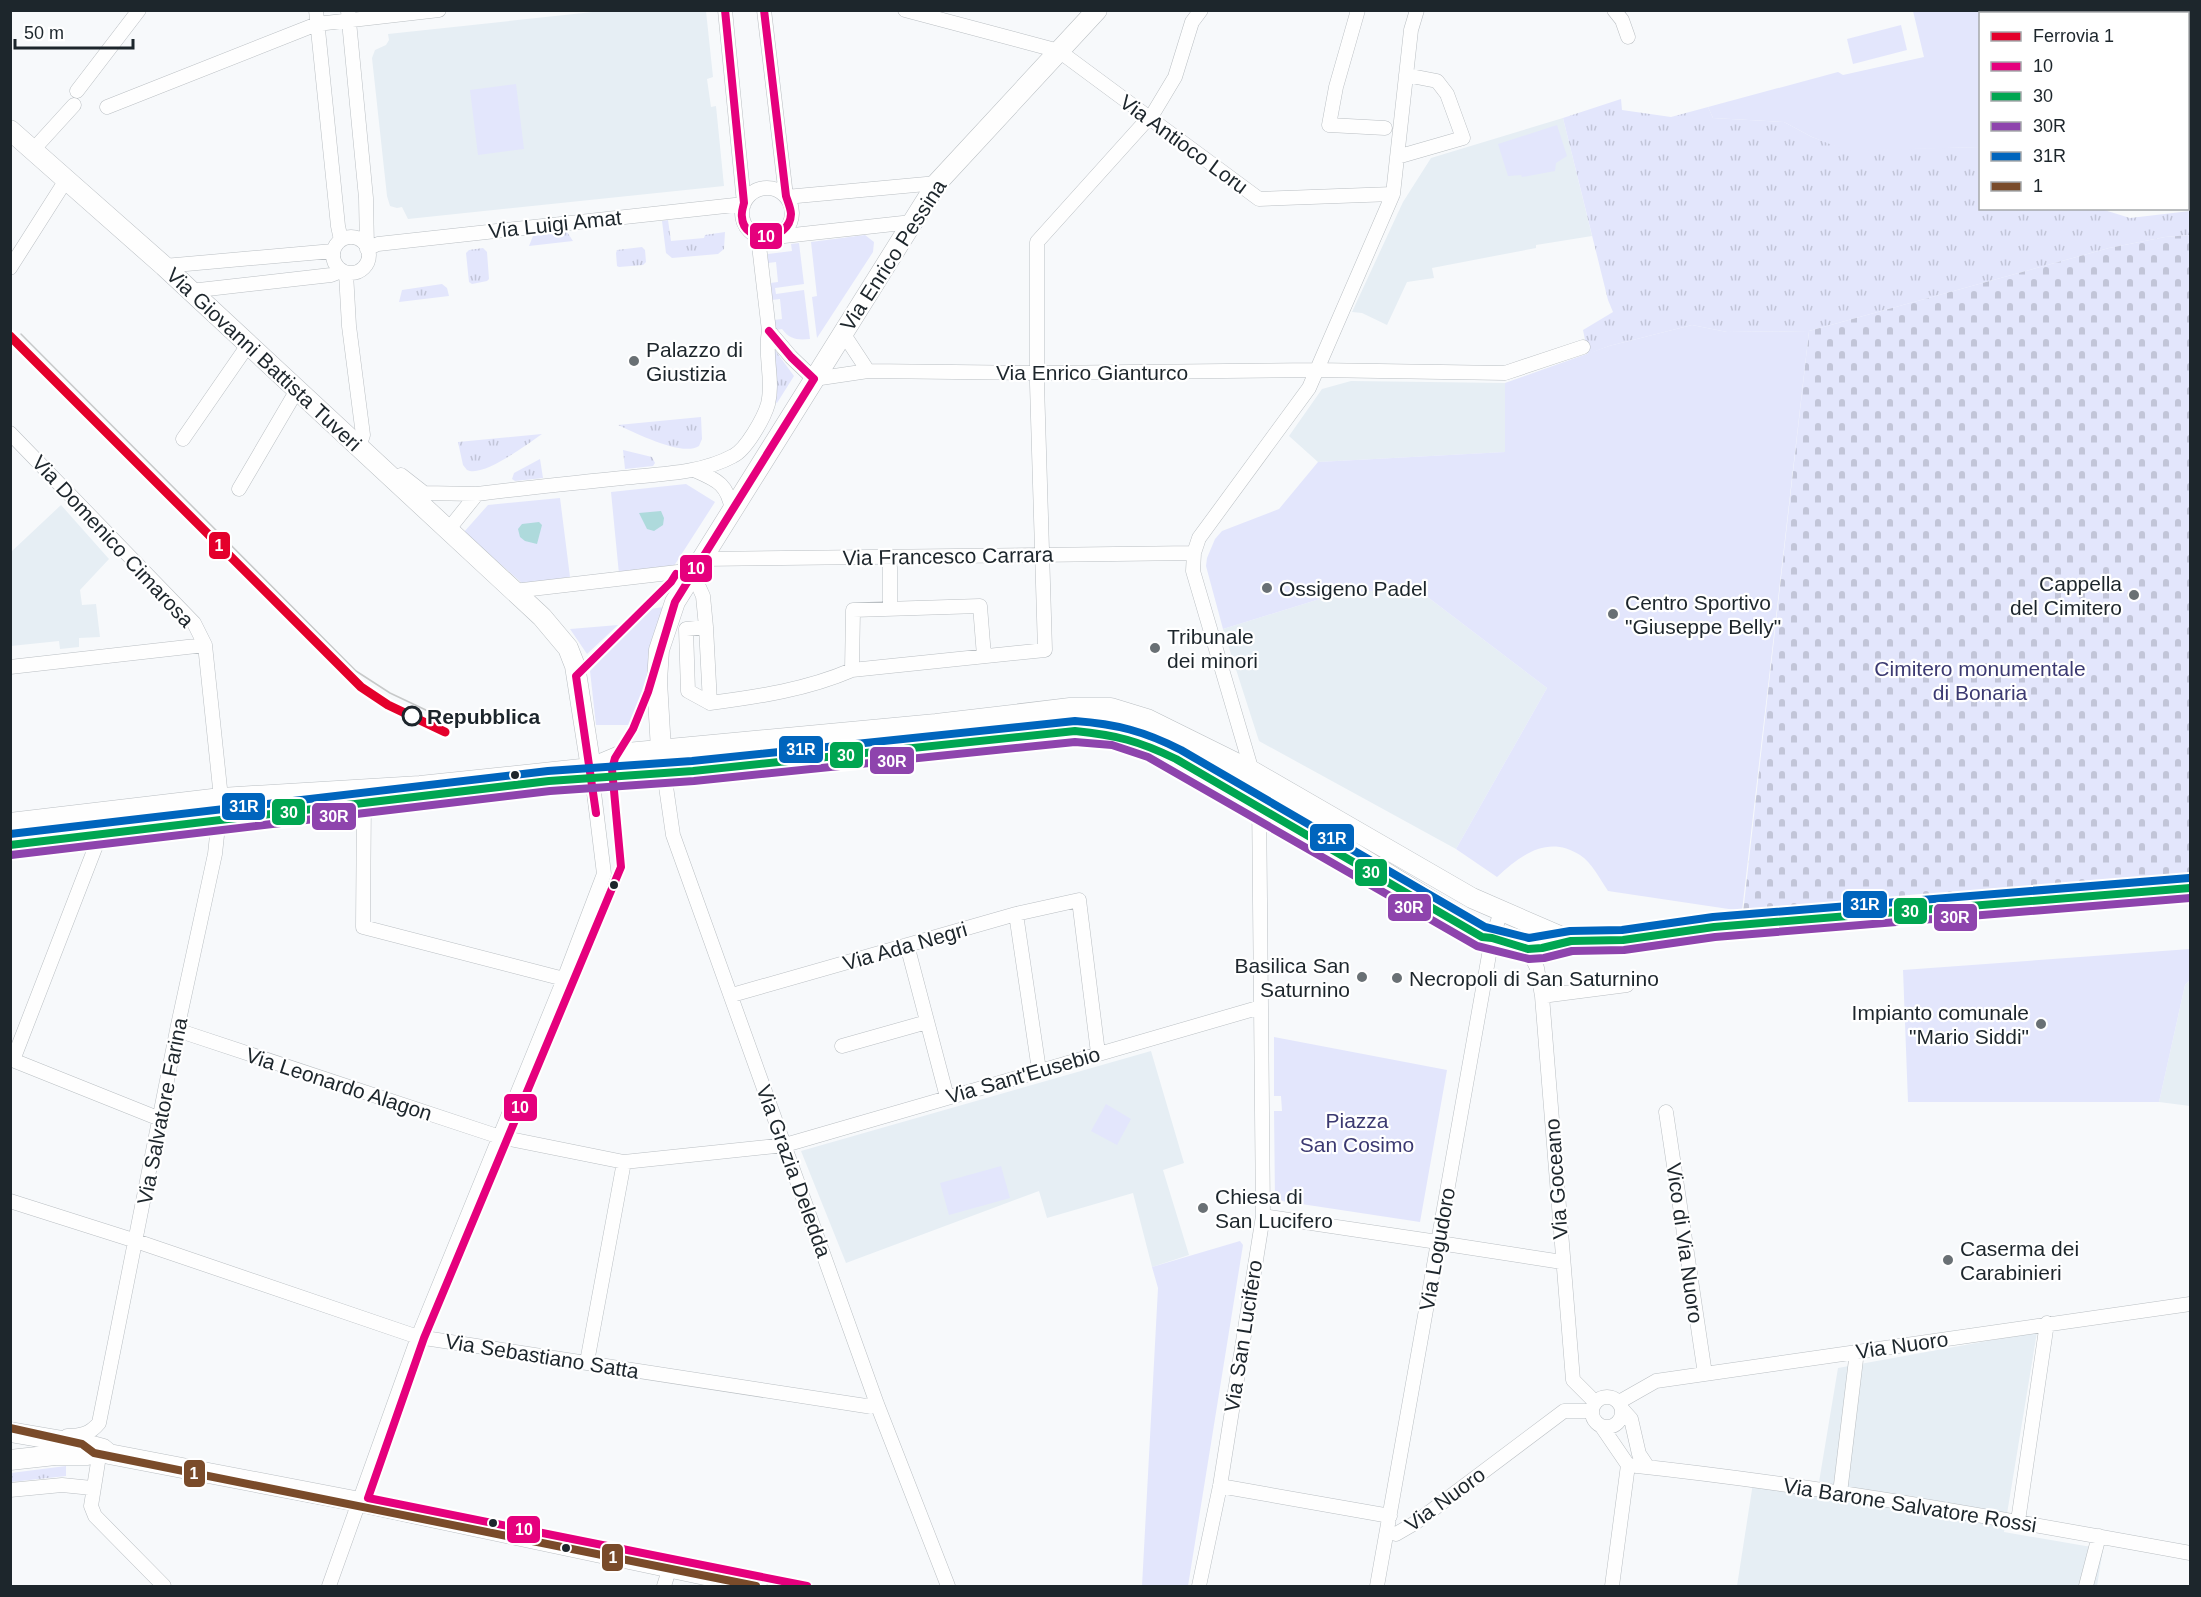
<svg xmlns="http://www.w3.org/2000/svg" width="2201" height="1597" font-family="Helvetica,sans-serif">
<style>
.built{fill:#e6eef4}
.grass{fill:url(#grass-tufts)}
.cemetery{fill:url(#cemetery-stones)}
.green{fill:#e3e6fc}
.water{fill:#aedadc}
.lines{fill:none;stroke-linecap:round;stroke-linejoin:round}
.street-casing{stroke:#babfc3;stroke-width:15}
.secondary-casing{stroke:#babfc3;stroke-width:21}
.street{stroke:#fefefe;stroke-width:14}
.secondary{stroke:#fefefe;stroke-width:20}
.tram{stroke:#c7c9c9;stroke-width:1.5}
.bus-1-casing{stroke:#fff;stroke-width:12}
.bus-2-casing{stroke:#fff;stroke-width:12}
.bus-3-casing{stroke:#fff;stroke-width:12}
.bus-4-casing{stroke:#fff;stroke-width:12}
.bus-5-casing{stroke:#fff;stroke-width:12}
.bus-1{stroke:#e5007d;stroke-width:8}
.bus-2{stroke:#00a651;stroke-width:8}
.bus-3{stroke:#8e44ad;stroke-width:8}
.bus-4{stroke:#0065bd;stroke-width:8}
.bus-5{stroke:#7a4b2a;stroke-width:8}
.rail-1-casing{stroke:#fff;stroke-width:14}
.rail-1{stroke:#e4002b;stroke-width:9}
.poi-dot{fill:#697074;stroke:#fff;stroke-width:2}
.stop-dot{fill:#fff;stroke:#1d262c;stroke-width:3}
.bus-dot{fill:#1d262c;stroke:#fff;stroke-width:2}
.labels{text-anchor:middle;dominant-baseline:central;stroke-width:4.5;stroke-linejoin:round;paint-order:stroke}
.street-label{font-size:21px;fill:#1d262c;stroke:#fff}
.poi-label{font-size:21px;fill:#1d262c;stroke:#fff;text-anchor:start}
.park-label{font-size:21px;fill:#3b3971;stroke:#fff}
.stop-label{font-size:21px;font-weight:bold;fill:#1d262c;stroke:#fff;text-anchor:start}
.line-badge{stroke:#fff;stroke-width:2}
.badge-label{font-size:16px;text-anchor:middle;font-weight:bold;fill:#fff}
</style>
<defs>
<pattern id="grass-tufts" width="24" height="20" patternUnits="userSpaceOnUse" patternTransform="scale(1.5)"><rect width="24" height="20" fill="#e3e6fc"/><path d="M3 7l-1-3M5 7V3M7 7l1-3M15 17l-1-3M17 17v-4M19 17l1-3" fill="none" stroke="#c2c5d8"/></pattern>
<pattern id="cemetery-stones" width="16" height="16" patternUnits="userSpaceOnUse" patternTransform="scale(1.5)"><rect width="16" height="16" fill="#e3e6fc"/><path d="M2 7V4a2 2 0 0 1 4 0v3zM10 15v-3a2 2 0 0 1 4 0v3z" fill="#c2c5d8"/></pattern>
</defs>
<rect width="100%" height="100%" fill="#f7f9fb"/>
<path class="built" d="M 602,11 L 706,11 L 713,77 L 707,79 L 711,107 L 716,106 L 724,186 L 408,219 L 402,207 L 397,208 L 390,206 L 387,196 L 372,58 L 375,50 L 386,45 L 389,40 L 388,34 Z
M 1563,118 L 1592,236 L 1536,245 L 1536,248 L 1432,268 L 1434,278 L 1407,282 L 1387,325 L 1362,313 L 1352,312 L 1403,202 L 1431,158 Z
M 1351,381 L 1505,383 L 1506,452 L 1318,462 L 1289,436 L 1322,389 Z
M 61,505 L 109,559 L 80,590 L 82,605 L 96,604 L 100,637 L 79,638 L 79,647 L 60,649 L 59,641 L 11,646 L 11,552 Z
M 1368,591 L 1421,592 L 1547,688 L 1456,849 L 1259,741 L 1223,629 L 1323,598 Z
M 2190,980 L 2190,1106 L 2159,1102 L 2185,985 Z
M 1151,1051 L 1184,1163 L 1163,1170 L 1189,1255 L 1152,1267 L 1133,1193 L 1047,1218 L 1039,1191 L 846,1263 L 801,1151 Z
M 2037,1332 L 2004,1532 L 2103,1549 L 2097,1586 L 1737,1586 L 1753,1483 L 1817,1494 L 1838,1368 Z"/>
<path class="grass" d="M 1621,99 L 1622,110 L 1671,117 L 1708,107 L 1713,118 L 1784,122 L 1812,137 L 1848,150 L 1980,147 L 1980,208 L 2101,209 L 2130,218 L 2190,211 L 2190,235 L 2165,237 L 2109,248 L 1809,331 L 1727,332 L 1692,325 L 1609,346 L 1588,354 L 1583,330 L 1613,312 L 1608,300 L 1563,118 Z
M 668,220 L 671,241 L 704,238 L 705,235 L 725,232 L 724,249 L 718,254 L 672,258 L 666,253 L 662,221 Z
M 567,232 L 573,241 L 529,246 L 533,236 Z
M 642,247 L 645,250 L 646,262 L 643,265 L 619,267 L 617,266 L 616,253 L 617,250 Z
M 483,248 L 487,252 L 489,279 L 487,281 L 472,284 L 469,282 L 466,253 L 469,250 Z
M 442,284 L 447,288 L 449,296 L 399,302 L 402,290 Z
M 772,346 L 794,376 L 777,403 L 773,401 Z
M 701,417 L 702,439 L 699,446 C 682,457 636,433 618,425 Z
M 542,434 C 527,444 484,478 467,470 L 463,465 L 458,442 Z
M 623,450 L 652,457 L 655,463 L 653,466 L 625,469 Z
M 540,459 L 543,478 L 515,481 L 512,479 L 514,473 Z
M 66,1466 L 66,1476 L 11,1482 L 11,1473 Z"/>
<path class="cemetery" d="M 2190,235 L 2190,875 L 1743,913 L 1809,331 L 2109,248 L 2165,237 Z"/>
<path class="green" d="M 1993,10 L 2016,13 L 1980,14 L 1980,147 L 1848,151 L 1812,137 L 1784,122 L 1713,118 L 1708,107 L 1838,72 L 1843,75 L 1924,57 L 1913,11 Z
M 1901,25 L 1907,50 L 1853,64 L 1847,39 Z
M 516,84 L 524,149 L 478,155 L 470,90 Z
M 1557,125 L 1567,156 L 1556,163 L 1555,171 L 1522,177 L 1521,175 L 1508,176 L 1498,144 Z
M 865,235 L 874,242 L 873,252 L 817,338 L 812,297 L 817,296 L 811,242 Z
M 799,243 L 804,284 L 775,288 L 776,294 L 804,290 L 810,339 C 798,340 790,340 782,329 L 776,330 L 774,320 L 782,319 L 780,299 L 772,300 L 770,283 L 778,282 L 776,262 L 768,263 L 768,254 L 792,251 L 791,244 Z
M 1692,325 L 1727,332 L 1809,331 L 1742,911 L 1608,891 C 1600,879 1592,863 1580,855 C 1547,834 1520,856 1497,877 L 1456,849 L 1547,688 L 1421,592 L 1368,591 L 1323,598 L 1223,629 L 1206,566 L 1207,558 L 1215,539 L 1222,531 L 1279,509 L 1318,462 L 1505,452 L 1505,383 L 1609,346 Z
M 686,484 L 715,502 L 672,569 L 619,574 L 611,492 Z
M 560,498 L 570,577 L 523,584 L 464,532 L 488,505 Z
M 670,606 L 660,633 L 632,725 L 596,725 L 590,671 L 644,613 L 650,609 Z
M 618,625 L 587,654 L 570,629 Z
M 2190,949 L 2190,980 L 2185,985 L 2159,1102 L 1908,1102 L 1903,970 Z
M 1274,1037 L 1447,1070 L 1420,1222 L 1275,1200 L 1274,1111 L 1282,1111 L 1281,1096 L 1274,1096 Z
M 1106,1104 L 1131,1119 L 1117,1145 L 1091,1131 Z
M 1001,1166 L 1010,1198 L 949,1215 L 940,1183 Z
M 1240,1241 L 1243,1245 L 1188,1586 L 1142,1586 L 1158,1288 L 1152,1267 Z"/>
<path class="water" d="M 661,511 L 664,518 L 663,525 L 654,531 L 647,529 L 639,513 Z
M 539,522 L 542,525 L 537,544 L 525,541 L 520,537 L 518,529 L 522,524 Z"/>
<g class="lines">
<defs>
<path id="street" d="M 316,10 L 338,226 L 341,240
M 725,10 L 744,203
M 764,10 L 786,196
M 905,10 L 1059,51 L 1259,199 L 1393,194
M 1358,10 L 1336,87 L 1329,125 L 1385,128
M 1614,10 L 1622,20 L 1628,37
M 348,11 L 366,198 L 367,248
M 77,91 L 139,10
M 107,107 L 317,24 L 439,10
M 33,150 L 74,105
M 1397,157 L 1463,138 L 1447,94 L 1437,81 L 1406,75
M742 213a25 25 0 1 1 50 0a25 25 0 1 1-50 0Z
M 786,197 L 937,183
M 775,237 L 912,222
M333 255a18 18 0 1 1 36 0a18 18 0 1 1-36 0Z
M 367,249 L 378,244 L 744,204
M 164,266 L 333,251
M 10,268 L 66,180
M 346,273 L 349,326 L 363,435 L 359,447
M 190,291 L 331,275 L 341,271
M 769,331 L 791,357 L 814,379 L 868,371 L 1037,373 L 1316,370 L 1505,373 L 1583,347
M 843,333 L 868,371
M 10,433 L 194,623 L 205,645 L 221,798 L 215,854 L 178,1025 L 99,1423 C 90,1434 81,1436 67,1436
M 183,439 L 248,345
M 694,470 C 717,480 728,484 732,511
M 401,475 L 424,493 L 477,494
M 239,489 L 297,390
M 448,530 L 477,494 C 525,488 573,483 622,478 C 658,474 700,474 733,456 C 746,450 764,418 768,404 C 774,380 764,355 769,331 L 758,237
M 702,559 L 1194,553
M 890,567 L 890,609
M 693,574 L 703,596 L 706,627
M 514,591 L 695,570
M 706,627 L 710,703 L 688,691 L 686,629 Z
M 10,667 L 205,645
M 852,670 L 853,610 L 980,606 L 984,656
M 710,703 C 758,697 808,689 852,670 L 1045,650 L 1037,384 L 1037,242 L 1154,112 L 1175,77 L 1192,22 L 1201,10
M 662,759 L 673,835 L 877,1404 L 948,1586
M 364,798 L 363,927 L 564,979
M 1016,914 L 1039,1070
M 907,945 L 947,1097
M 1528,949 L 1537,968 L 1542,996 L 1573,1380 L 1595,1402
M 732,995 L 1016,914 L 1079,900 L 1098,1053
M 1542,996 L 1627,985
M 177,1030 L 500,1137 L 624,1162 L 785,1145 L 1261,1007
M 842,1046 L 927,1022
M 10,1059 L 160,1119
M 13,1060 L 102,830
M 1666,1112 L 1705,1374
M 10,1201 L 136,1241 L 418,1337 L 866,1406 L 877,1404
M 1263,1216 L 1431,1241
M 1446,1244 L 1562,1262
M 587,1362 L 624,1162
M1592 1412a15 15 0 1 1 30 0a15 15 0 1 1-30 0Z
M 1619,1402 L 1656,1381 L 2190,1304
M 1622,1409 L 1631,1419 L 1639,1454 L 1647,1466
M 1602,1427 L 1628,1465
M 99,1456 L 91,1506 L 95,1516 L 164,1586
M 1628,1465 C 1817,1485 2004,1519 2190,1553
M 1220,1486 L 1390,1516
M 10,1490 L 62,1485 L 92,1488
M 1840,1493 L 1857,1351
M 2018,1521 L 2047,1323
M 1387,1532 L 1396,1534 L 1415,1523 L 1564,1411 L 1592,1411
M 329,1586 L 418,1337 L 564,979 L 604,874 L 591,768
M 664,1586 L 670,1567
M 1199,1586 L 1220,1486 L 1263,1216 L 1259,795 L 1193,571 L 1194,553 L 1199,538 L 1309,388 L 1393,194 L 1411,30 L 1417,10
M 1377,1586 L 1492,938 L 1501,912
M 1612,1586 L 1628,1465
M 2086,1586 L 2099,1536"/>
<path id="secondary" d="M 10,130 L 164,266 L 542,617 L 568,648 L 575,666 L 591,768
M 661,750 L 657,681 L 659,650 L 675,602 L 937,183 L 1097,10
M 596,766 L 627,753 L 936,724 L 1070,708 L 1111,708 L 1147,719 L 1252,771 L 1472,898 L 1571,941
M 10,823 L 221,798 L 420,786 L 591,768 L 635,771 L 898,745 L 1068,725 L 1104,725 L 1122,729 L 1150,739 L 1259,795 L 1492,938 L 1528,949 L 1542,948 L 1571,941 L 1623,940 L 1714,927 L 2190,888
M 10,841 L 218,818 L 323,804
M 10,1432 L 92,1446 L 103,1449 L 109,1454 L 360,1502 L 757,1586
M 10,1460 L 55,1455 L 88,1455"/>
</defs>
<use href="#street" class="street-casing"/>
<use href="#secondary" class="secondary-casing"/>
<use href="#street" class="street"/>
<use href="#secondary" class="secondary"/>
<path class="tram" d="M 21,334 L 356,671 L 390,693 L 449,721"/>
<defs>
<path id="bus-1" d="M 725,10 L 744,203 C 743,207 741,213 742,217 C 743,244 790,242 791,214 C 791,209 788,202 786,196 L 764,10
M 769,331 L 791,357 L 814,379 L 675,602 L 648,692 L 633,729 L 615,758 L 612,769 L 621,867 L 424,1338 L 368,1498 L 807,1586
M 596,813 L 576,676 L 671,582 L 676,574"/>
<path id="bus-2" d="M 10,845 L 549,781 L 693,771 L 1075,731 C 1116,735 1139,741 1176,759 L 1482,937 L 1492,938 L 1528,949 L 1542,948 L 1571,941 L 1623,940 L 1714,927 L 2190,888"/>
<path id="bus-3" d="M 11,855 L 550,791 L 694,781 L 1075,742 L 1112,745 L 1148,757 L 1477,946 L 1529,959 L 1544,958 L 1572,951 L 1624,950 L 1715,937 L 2190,898"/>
<path id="bus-4" d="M 10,834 L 548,771 L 692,761 L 1075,721 C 1116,724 1144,731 1181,750 L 1485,927 L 1529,938 L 1570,931 L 1622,930 L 1713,917 L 2189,878"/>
<path id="bus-5" d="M 10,1428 L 82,1444 L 94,1453 L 756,1586"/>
</defs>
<use href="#bus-1" class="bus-1-casing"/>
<use href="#bus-2" class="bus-2-casing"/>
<use href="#bus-3" class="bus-3-casing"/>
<use href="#bus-4" class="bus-4-casing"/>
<use href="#bus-5" class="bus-5-casing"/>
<use href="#bus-1" class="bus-1"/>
<use href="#bus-2" class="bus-2"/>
<use href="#bus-3" class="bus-3"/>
<use href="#bus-4" class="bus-4"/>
<use href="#bus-5" class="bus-5"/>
<defs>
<path id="rail-1" d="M 10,336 L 361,687 L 388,705 L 445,732"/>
</defs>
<use href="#rail-1" class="rail-1-casing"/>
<use href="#rail-1" class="rail-1"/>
</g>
<g class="poi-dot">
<circle cx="634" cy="361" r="6"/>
<circle cx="1267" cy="588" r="6"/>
<circle cx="2134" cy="595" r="6"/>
<circle cx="1613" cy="614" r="6"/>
<circle cx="1155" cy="648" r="6"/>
<circle cx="1362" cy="977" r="6"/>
<circle cx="1397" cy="978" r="6"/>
<circle cx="2041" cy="1024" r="6"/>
<circle cx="1203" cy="1208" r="6"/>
<circle cx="1948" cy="1260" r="6"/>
</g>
<circle class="stop-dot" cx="412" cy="716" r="9"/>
<g class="bus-dot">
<circle cx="515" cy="775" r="5"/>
<circle cx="614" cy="885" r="5"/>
<circle cx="493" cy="1523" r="5"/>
<circle cx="566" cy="1548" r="5"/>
</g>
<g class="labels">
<g class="street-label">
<text transform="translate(1184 144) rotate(36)">Via Antioco Loru</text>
<text transform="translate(555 224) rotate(-6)">Via Luigi Amat</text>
<text transform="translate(893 255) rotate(-57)">Via Enrico Pessina</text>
<text transform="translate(264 359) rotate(43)">Via Giovanni Battista Tuveri</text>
<text x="1092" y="372">Via Enrico Gianturco</text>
<text transform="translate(113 541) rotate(47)">Via Domenico Cimarosa</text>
<text transform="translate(948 556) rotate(-1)">Via Francesco Carrara</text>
<text transform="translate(905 946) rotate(-16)">Via Ada Negri</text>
<text transform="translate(1023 1075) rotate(-16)">Via Sant'Eusebio</text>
<text transform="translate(339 1084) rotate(18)">Via Leonardo Alagon</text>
<text transform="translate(162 1111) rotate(-79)">Via Salvatore Farina</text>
<text transform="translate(794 1171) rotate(70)">Via Grazia Deledda</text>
<text transform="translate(1556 1179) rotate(-94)">Via Goceano</text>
<text transform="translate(1685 1243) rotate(82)">Vico di Via Nuoro</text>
<text transform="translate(1437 1249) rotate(-80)">Via Logudoro</text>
<text transform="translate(1243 1336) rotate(-81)">Via San Lucifero</text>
<text transform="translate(1902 1345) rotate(-8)">Via Nuoro</text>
<text transform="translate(542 1356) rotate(9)">Via Sebastiano Satta</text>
<text transform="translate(1445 1499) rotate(-36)">Via Nuoro</text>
<text transform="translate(1910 1505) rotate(9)">Via Barone Salvatore Rossi</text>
</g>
<g class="poi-label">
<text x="646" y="349">Palazzo di<tspan x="646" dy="24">Giustizia</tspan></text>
<text x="2122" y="583" text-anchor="end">Cappella<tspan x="2122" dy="24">del Cimitero</tspan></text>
<text x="1279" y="588">Ossigeno Padel</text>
<text x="1625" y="602">Centro Sportivo<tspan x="1625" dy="24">"Giuseppe Belly"</tspan></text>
<text x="1167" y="636">Tribunale<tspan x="1167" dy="24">dei minori</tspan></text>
<text x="1350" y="965" text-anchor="end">Basilica San<tspan x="1350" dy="24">Saturnino</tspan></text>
<text x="1409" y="978">Necropoli di San Saturnino</text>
<text x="2029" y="1012" text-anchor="end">Impianto comunale<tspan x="2029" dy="24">"Mario Siddi"</tspan></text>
<text x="1215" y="1196">Chiesa di<tspan x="1215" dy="24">San Lucifero</tspan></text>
<text x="1960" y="1248">Caserma dei<tspan x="1960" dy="24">Carabinieri</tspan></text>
</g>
<g class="park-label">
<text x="1980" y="668">Cimitero monumentale<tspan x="1980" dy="24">di Bonaria</tspan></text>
<text x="1357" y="1120">Piazza<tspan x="1357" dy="24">San Cosimo</tspan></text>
</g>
<g class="stop-label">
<text x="427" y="716">Repubblica</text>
</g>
</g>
<g class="line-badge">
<rect x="749" y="222" width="34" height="28" rx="6" fill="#e5007d"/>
<rect x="208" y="531" width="23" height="29" rx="6" fill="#e4002b"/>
<rect x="679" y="554" width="34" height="29" rx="6" fill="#e5007d"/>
<rect x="778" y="735" width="46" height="29" rx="6" fill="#0065bd"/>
<rect x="829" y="741" width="35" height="28" rx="6" fill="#00a651"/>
<rect x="869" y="746" width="46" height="29" rx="6" fill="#8e44ad"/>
<rect x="221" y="792" width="45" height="29" rx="6" fill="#0065bd"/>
<rect x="271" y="798" width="35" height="28" rx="6" fill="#00a651"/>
<rect x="311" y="802" width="46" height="29" rx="6" fill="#8e44ad"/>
<rect x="1309" y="823" width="46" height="29" rx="6" fill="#0065bd"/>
<rect x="1354" y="858" width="34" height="29" rx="6" fill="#00a651"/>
<rect x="1842" y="890" width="46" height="29" rx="6" fill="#0065bd"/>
<rect x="1387" y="893" width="45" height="29" rx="6" fill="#8e44ad"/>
<rect x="1893" y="897" width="35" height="28" rx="6" fill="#00a651"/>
<rect x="1933" y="903" width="45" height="29" rx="6" fill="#8e44ad"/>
<rect x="503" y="1093" width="35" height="29" rx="6" fill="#e5007d"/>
<rect x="183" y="1459" width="23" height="29" rx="6" fill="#7a4b2a"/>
<rect x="506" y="1515" width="35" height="29" rx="6" fill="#e5007d"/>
<rect x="601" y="1543" width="23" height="29" rx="6" fill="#7a4b2a"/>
</g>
<g class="badge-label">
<text x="766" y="242">10</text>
<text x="219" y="551">1</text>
<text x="696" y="574">10</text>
<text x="801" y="755">31R</text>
<text x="846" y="761">30</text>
<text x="892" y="767">30R</text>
<text x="244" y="812">31R</text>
<text x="289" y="818">30</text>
<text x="334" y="822">30R</text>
<text x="1332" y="844">31R</text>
<text x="1371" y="878">30</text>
<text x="1865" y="910">31R</text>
<text x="1409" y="913">30R</text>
<text x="1910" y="917">30</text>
<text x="1955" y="923">30R</text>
<text x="520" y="1113">10</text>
<text x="194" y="1479">1</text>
<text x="524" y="1535">10</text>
<text x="613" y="1563">1</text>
</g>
<rect width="2201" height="1597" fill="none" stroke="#1d262c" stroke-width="24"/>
<rect x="1979" y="12" width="210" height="198" fill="#ffffff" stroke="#a5a8ab" stroke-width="1.5"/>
<rect x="1991" y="32" width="30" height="9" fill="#e4002b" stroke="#a5a8ab" stroke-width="1.5"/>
<text x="2033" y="42" font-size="18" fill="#1d262c">Ferrovia 1</text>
<rect x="1991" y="62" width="30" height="9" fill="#e5007d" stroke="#a5a8ab" stroke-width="1.5"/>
<text x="2033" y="72" font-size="18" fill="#1d262c">10</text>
<rect x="1991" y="92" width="30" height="9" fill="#00a651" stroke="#a5a8ab" stroke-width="1.5"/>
<text x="2033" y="102" font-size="18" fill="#1d262c">30</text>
<rect x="1991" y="122" width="30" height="9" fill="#8e44ad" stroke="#a5a8ab" stroke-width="1.5"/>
<text x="2033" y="132" font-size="18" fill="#1d262c">30R</text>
<rect x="1991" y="152" width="30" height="9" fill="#0065bd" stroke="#a5a8ab" stroke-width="1.5"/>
<text x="2033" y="162" font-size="18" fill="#1d262c">31R</text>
<rect x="1991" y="182" width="30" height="9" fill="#7a4b2a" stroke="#a5a8ab" stroke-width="1.5"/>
<text x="2033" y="192" font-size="18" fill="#1d262c">1</text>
<path d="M15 39v9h118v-9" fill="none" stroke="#1d262c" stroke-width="3"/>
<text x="24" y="39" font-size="18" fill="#1d262c" stroke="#ffffff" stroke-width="4.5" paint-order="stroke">50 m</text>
</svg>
